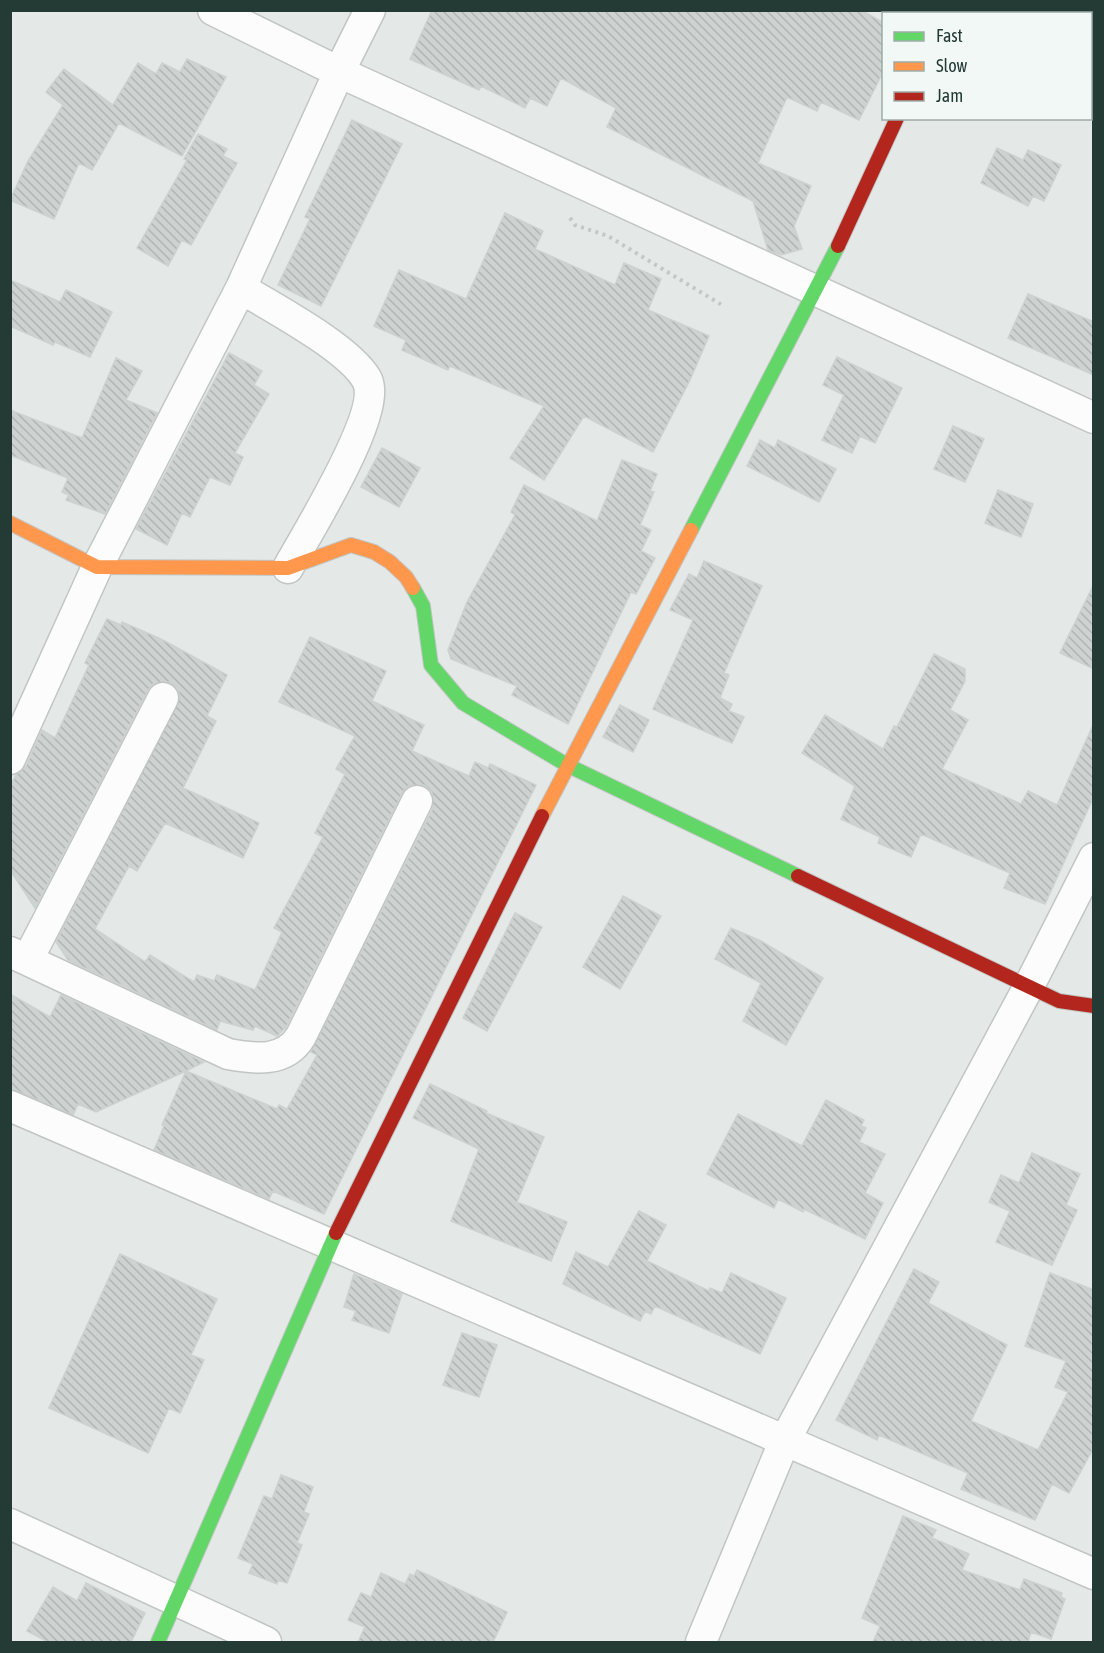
<svg xmlns="http://www.w3.org/2000/svg" width="1104" height="1653" font-family="'Asap Condensed',sans-serif">
<style>
.building{fill:url(#building-back-hatch);stroke:#ccd2d0;stroke-width:1.5}
.lines{fill:none;stroke-linecap:round;stroke-linejoin:round}
.street-casing{stroke:#c1c6c4;stroke-width:33}
.fast-casing{stroke:#c0c6c4;stroke-width:16}
.slow-casing{stroke:#c0c6c4;stroke-width:16}
.jam-casing{stroke:#c0c6c4;stroke-width:16}
.path{stroke:#c1c9c5;stroke-width:4;stroke-dasharray:3 4.5;stroke-linecap:butt}
.street{stroke:#fbfcfb;stroke-width:30}
.fast{stroke:#63d668;stroke-width:14}
.slow{stroke:#ff974d;stroke-width:14}
.jam{stroke:#b3261e;stroke-width:14}
</style>
<defs>
<pattern id="building-back-hatch" width="6" height="6" patternUnits="userSpaceOnUse" patternTransform="scale(1.5)"><rect width="6" height="6" fill="#ced2d1"/><path d="M-1 5l2 2M0 0l6 6M5-1l2 2" fill="none" stroke="#b1b5b4"/></pattern>
</defs>
<rect width="100%" height="100%" fill="#e4e9e7"/>
<path class="building" d="M 432,10 L 861,10 L 884,23 L 884,70 L 859,120 L 821,102 L 817,111 L 787,97 L 758,163 L 811,186 L 794,226 L 802,249 L 781,255 L 768,250 L 753,201 L 607,127 L 616,108 L 561,78 L 547,106 L 530,98 L 525,108 L 481,86 L 479,90 L 410,59 Z
M 187,59 L 226,77 L 182,156 L 119,123 L 92,170 L 79,163 L 54,219 L 10,200 L 28,161 L 63,105 L 46,92 L 64,69 L 113,105 L 138,63 L 156,74 L 162,63 L 180,72 Z
M 352,120 L 402,144 L 321,306 L 278,285 L 310,219 L 305,217 Z
M 198,134 L 227,149 L 223,156 L 237,163 L 191,245 L 182,240 L 168,266 L 137,248 L 187,160 L 184,159 Z
M 997,148 L 1023,160 L 1028,150 L 1061,165 L 1044,201 L 1033,196 L 1028,206 L 981,183 Z
M 505,213 L 543,231 L 535,249 L 615,285 L 624,263 L 661,279 L 648,310 L 709,336 L 690,380 L 653,452 L 584,416 L 544,480 L 510,458 L 544,406 L 450,366 L 448,370 L 402,350 L 406,340 L 374,326 L 399,270 L 466,299 Z
M 10,280 L 60,302 L 66,290 L 112,312 L 90,357 L 55,342 L 53,345 L 10,326 Z
M 1028,294 L 1094,322 L 1094,375 L 1008,338 Z
M 229,353 L 262,371 L 254,385 L 269,394 L 235,453 L 243,457 L 230,485 L 210,477 L 190,517 L 182,513 L 167,545 L 136,529 Z
M 837,357 L 902,388 L 875,443 L 860,436 L 852,453 L 822,440 L 844,395 L 823,385 Z
M 116,358 L 142,371 L 126,400 L 157,413 L 105,514 L 66,500 L 69,495 L 62,492 L 68,478 L 10,455 L 10,410 L 82,438 Z
M 953,426 L 984,439 L 965,482 L 934,469 Z
M 760,440 L 775,448 L 778,440 L 836,469 L 819,502 L 747,466 Z
M 382,448 L 420,468 L 399,507 L 361,487 Z
M 622,460 L 657,474 L 650,491 L 654,492 L 640,525 L 651,530 L 641,551 L 655,558 L 636,594 L 631,592 L 568,724 L 512,695 L 517,686 L 451,659 L 448,650 L 467,602 L 515,515 L 511,512 L 524,485 L 597,521 Z
M 998,490 L 1033,504 L 1021,537 L 985,523 Z
M 704,561 L 762,586 L 724,673 L 729,675 L 720,698 L 732,704 L 729,711 L 744,717 L 732,743 L 653,709 L 693,620 L 670,610 L 689,574 L 697,578 Z
M 1094,584 L 1094,669 L 1060,653 Z
M 107,619 L 121,625 L 122,622 L 161,639 L 227,675 L 207,716 L 216,721 L 183,788 L 259,823 L 243,858 L 165,823 L 137,871 L 129,866 L 95,929 L 145,962 L 150,955 L 194,982 L 197,975 L 214,981 L 217,975 L 255,990 L 282,932 L 274,928 L 323,837 L 315,833 L 345,774 L 336,769 L 355,736 L 279,702 L 310,637 L 386,671 L 372,701 L 424,725 L 412,751 L 469,776 L 475,762 L 488,768 L 490,764 L 536,785 L 324,1214 L 273,1191 L 269,1199 L 154,1150 L 164,1126 L 162,1125 L 186,1071 L 96,1112 L 78,1104 L 73,1115 L 10,1088 L 10,994 L 50,1017 L 61,995 L 204,1062 L 186,1071 L 277,1109 L 279,1105 L 287,1109 L 317,1055 L 311,1052 L 433,808 L 432,792 L 424,785 L 408,786 L 402,793 L 286,1027 L 277,1036 L 255,1026 L 253,1030 L 220,1021 L 217,1030 L 68,960 L 56,942 L 180,698 L 178,689 L 170,682 L 154,683 L 148,690 L 35,908 L 10,870 L 10,786 L 16,775 L 26,766 L 42,730 L 55,738 L 89,665 L 85,663 Z
M 934,654 L 965,669 L 965,681 L 950,710 L 968,720 L 942,769 L 1021,804 L 1028,791 L 1057,805 L 1094,723 L 1094,796 L 1045,904 L 1004,888 L 1010,873 L 921,834 L 911,857 L 878,843 L 880,837 L 841,819 L 855,786 L 802,753 L 825,715 L 883,749 L 894,726 L 897,727 Z
M 620,705 L 649,720 L 633,752 L 603,737 Z
M 623,896 L 661,916 L 620,989 L 583,967 Z
M 515,913 L 542,927 L 487,1031 L 463,1018 Z
M 731,928 L 761,941 L 823,978 L 786,1045 L 743,1021 L 761,983 L 715,959 Z
M 430,1084 L 487,1111 L 486,1113 L 544,1137 L 517,1202 L 567,1222 L 551,1261 L 451,1221 L 479,1149 L 413,1118 Z
M 826,1100 L 864,1120 L 861,1126 L 866,1128 L 859,1142 L 885,1154 L 865,1193 L 883,1203 L 865,1239 L 804,1209 L 803,1212 L 778,1199 L 774,1208 L 707,1174 L 738,1114 L 802,1146 Z
M 1032,1153 L 1080,1174 L 1066,1205 L 1077,1210 L 1052,1265 L 996,1242 L 1010,1211 L 989,1202 L 1001,1175 L 1019,1183 Z
M 639,1211 L 666,1225 L 647,1261 L 709,1291 L 710,1288 L 722,1293 L 731,1273 L 786,1298 L 760,1354 L 655,1306 L 651,1314 L 645,1311 L 640,1321 L 563,1284 L 576,1252 L 608,1267 Z
M 120,1254 L 217,1299 L 191,1355 L 204,1360 L 180,1413 L 169,1408 L 148,1453 L 49,1408 Z
M 914,1269 L 939,1282 L 928,1303 L 1007,1345 L 971,1421 L 1038,1450 L 1068,1392 L 1055,1387 L 1066,1361 L 1025,1346 L 1050,1273 L 1094,1290 L 1094,1447 L 1069,1493 L 1052,1484 L 1035,1520 L 961,1489 L 968,1473 L 879,1435 L 877,1440 L 836,1420 Z
M 354,1274 L 402,1294 L 389,1333 L 352,1320 L 356,1311 L 344,1307 Z
M 462,1333 L 497,1345 L 479,1397 L 443,1385 Z
M 281,1475 L 313,1487 L 304,1512 L 309,1514 L 297,1543 L 302,1545 L 287,1583 L 278,1580 L 277,1584 L 249,1573 L 253,1564 L 238,1558 L 264,1496 L 272,1499 Z
M 903,1516 L 936,1530 L 932,1538 L 969,1554 L 962,1570 L 1020,1590 L 1024,1579 L 1062,1593 L 1061,1597 L 1065,1599 L 1051,1639 L 1031,1632 L 1028,1642 L 873,1642 L 880,1626 L 862,1618 Z
M 417,1570 L 507,1612 L 493,1642 L 358,1642 L 365,1627 L 348,1620 L 361,1593 L 371,1597 L 381,1573 L 405,1584 L 410,1574 L 414,1576 Z
M 86,1583 L 145,1613 L 131,1642 L 48,1642 L 27,1631 L 53,1587 L 77,1601 Z"/>
<g class="lines">
<defs>
<path id="street" d="M 213,10 L 339,72 L 1094,418
M 946,14 L 947,10
M 241,288 C 274,309 346,346 366,378 C 386,409 305,536 288,568
M 10,759 L 97,567 L 241,288 L 339,72 L 370,10
M 10,952 L 228,1054 C 255,1059 285,1063 301,1036 L 417,801
M 28,959 L 163,698
M 10,1106 L 1094,1574
M 10,1524 L 266,1642
M 701,1642 L 784,1442 L 1029,986 L 1094,858"/>
<path id="fast" d="M 691,530 L 838,246
M 413,588 L 423,606 L 431,665 L 463,703 L 567,765 L 798,876
M 158,1642 L 336,1233"/>
<path id="slow" d="M 10,523 L 97,567 L 288,568 L 351,545 L 374,552 L 390,562 L 406,577 L 413,588
M 542,816 L 691,530"/>
<path id="jam" d="M 838,246 L 897,118
M 798,876 L 1059,1001 L 1094,1006
M 336,1233 L 542,816"/>
</defs>
<use href="#street" class="street-casing"/>
<use href="#fast" class="fast-casing"/>
<use href="#slow" class="slow-casing"/>
<use href="#jam" class="jam-casing"/>
<path class="path" d="M 570,218 L 575,225 L 608,236 L 722,305"/>
<use href="#street" class="street"/>
<use href="#fast" class="fast"/>
<use href="#slow" class="slow"/>
<use href="#jam" class="jam"/>
</g>
<rect width="1104" height="1653" fill="none" stroke="#233a35" stroke-width="24"/>
<rect x="882" y="12" width="210" height="108" fill="#f2f8f5" stroke="#9faca8" stroke-width="1.5"/>
<rect x="894" y="32" width="30" height="9" fill="#63d668" stroke="#9faca8" stroke-width="1.5"/>
<text x="936" y="42" font-size="18" fill="#233a35">Fast</text>
<rect x="894" y="62" width="30" height="9" fill="#ff974d" stroke="#9faca8" stroke-width="1.5"/>
<text x="936" y="72" font-size="18" fill="#233a35">Slow</text>
<rect x="894" y="92" width="30" height="9" fill="#b3261e" stroke="#9faca8" stroke-width="1.5"/>
<text x="936" y="102" font-size="18" fill="#233a35">Jam</text>
</svg>
